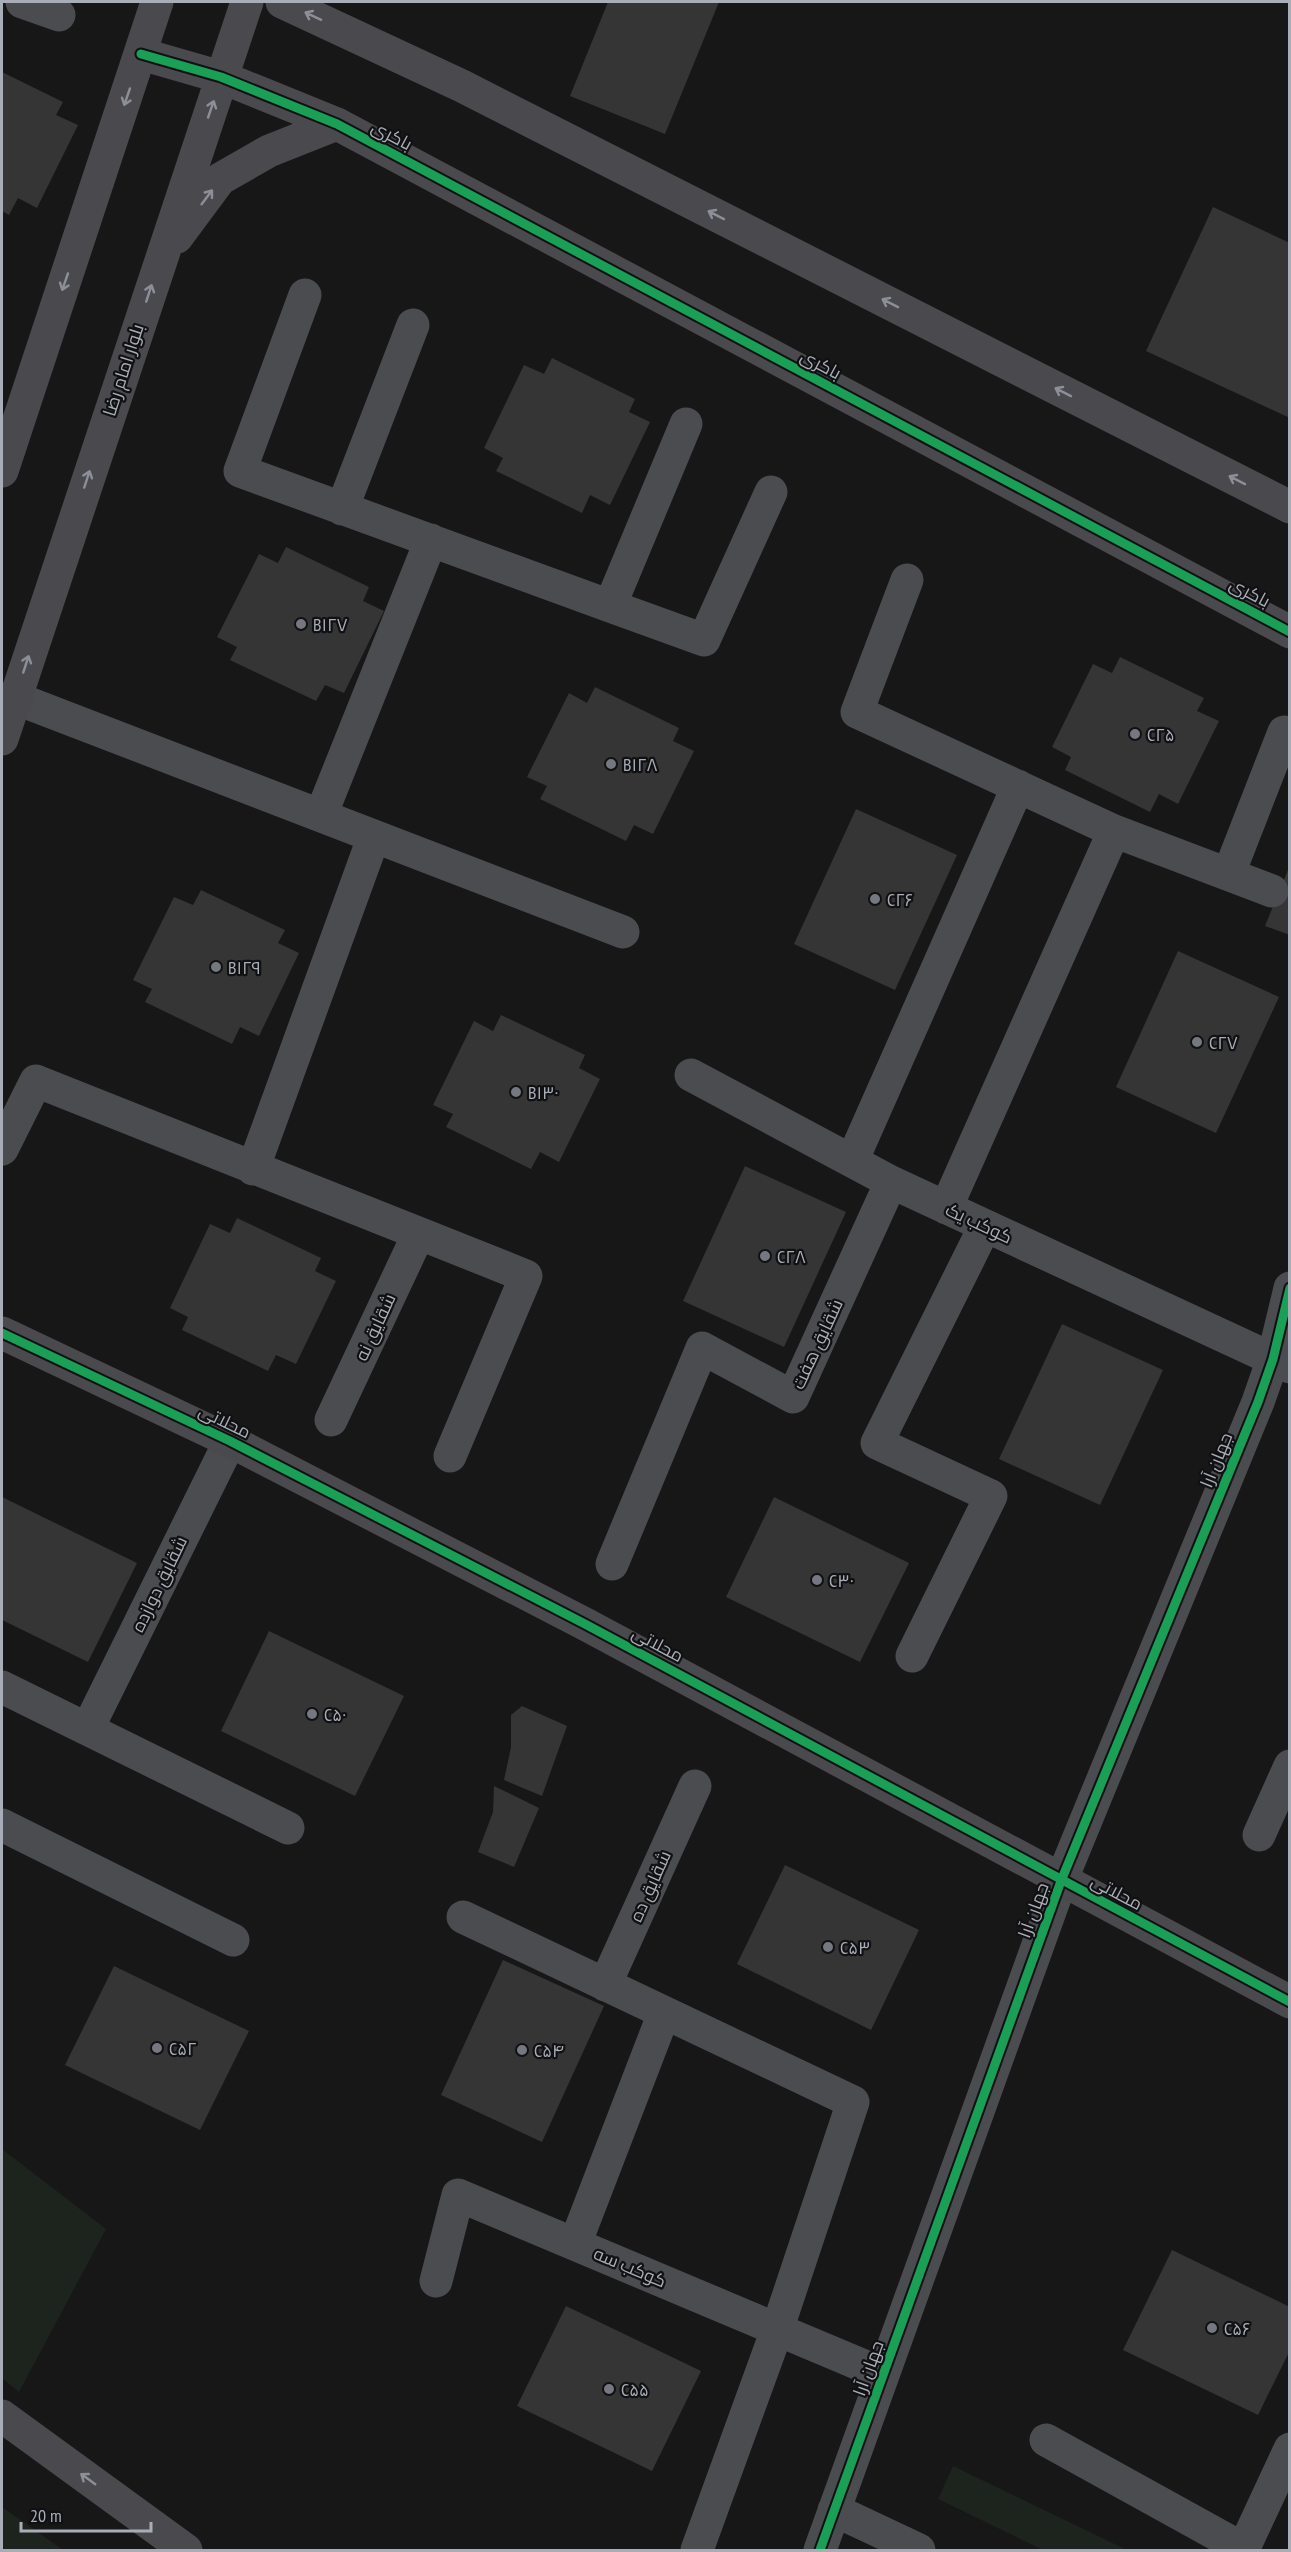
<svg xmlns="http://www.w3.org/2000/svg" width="1291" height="2552" font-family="'PT Sans Narrow',Cairo,sans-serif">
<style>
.green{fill:#1d241e}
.building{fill:#353536}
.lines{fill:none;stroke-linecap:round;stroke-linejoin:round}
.street{stroke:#4b4c50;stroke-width:33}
.secondary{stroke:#4a4a4e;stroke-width:33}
.cycleway-casing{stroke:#111113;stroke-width:13}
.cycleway{stroke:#1a9f57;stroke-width:9}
.oneway{stroke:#8c8f98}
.poi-dot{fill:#757880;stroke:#111113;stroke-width:2}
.labels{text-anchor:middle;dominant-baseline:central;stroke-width:4.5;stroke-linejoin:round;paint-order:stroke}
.street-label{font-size:18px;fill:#a8adb8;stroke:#111113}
.poi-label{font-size:18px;fill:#a8adb8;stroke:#111113;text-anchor:start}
</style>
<rect width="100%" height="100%" fill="#171717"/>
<path class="green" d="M 2,2149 L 106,2229 L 19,2392 L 2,2378 Z
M 953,2466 L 1127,2550 L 1043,2550 L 938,2499 Z
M 2,2507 L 63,2550 L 2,2550 Z"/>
<path class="building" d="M 608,2 L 719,2 L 665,134 L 570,96 Z
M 2,72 L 63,102 L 56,115 L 78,125 L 37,208 L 18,198 L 9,215 L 2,211 Z
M 1213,207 L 1290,243 L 1290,418 L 1146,351 Z
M 552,358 L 635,399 L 629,412 L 650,422 L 610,505 L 590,495 L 582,513 L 496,471 L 503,458 L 484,448 L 524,365 L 544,374 Z
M 286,547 L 369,587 L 363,601 L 384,611 L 344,693 L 325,685 L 316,701 L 230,660 L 237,647 L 217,637 L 259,554 L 278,563 Z
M 1120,657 L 1204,698 L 1197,711 L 1219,721 L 1178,804 L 1159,794 L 1150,812 L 1065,770 L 1071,757 L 1052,747 L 1093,664 L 1112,673 Z
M 595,687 L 679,728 L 673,741 L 694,751 L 653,834 L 634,825 L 626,841 L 540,799 L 547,786 L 527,777 L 569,693 L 587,703 Z
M 856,809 L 957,855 L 895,990 L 794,944 Z
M 1290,865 L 1290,935 L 1265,926 Z
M 201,890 L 285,930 L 278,943 L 299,953 L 259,1036 L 240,1027 L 232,1044 L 145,1002 L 152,989 L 133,980 L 174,897 L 193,905 Z
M 1178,951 L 1279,997 L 1216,1133 L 1116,1087 Z
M 501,1015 L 585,1055 L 579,1068 L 600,1079 L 559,1162 L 540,1152 L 531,1169 L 446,1127 L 453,1114 L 433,1105 L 474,1021 L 493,1031 Z
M 745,1166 L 846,1212 L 784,1347 L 683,1301 Z
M 237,1218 L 321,1258 L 315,1271 L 336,1281 L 296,1364 L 276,1355 L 268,1371 L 182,1330 L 188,1317 L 170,1308 L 210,1224 L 230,1233 Z
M 1062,1324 L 1163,1370 L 1100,1505 L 999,1459 Z
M 2,1497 L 137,1563 L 88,1662 L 2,1620 Z
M 774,1497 L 909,1563 L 860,1662 L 726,1597 Z
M 269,1631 L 404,1696 L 355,1796 L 221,1731 Z
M 522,1706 L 567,1726 L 542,1796 L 504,1780 L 511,1747 L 511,1715 Z
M 494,1786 L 539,1808 L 514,1867 L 478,1852 L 493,1812 Z
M 785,1865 L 919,1930 L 871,2030 L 737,1964 Z
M 503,1960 L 604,2006 L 542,2142 L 441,2095 Z
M 114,1966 L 249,2031 L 200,2130 L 65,2065 Z
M 1172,2250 L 1290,2307 L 1290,2350 L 1258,2415 L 1123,2350 Z
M 566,2306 L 701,2371 L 652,2471 L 517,2406 Z"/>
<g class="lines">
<path class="street" d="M 22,2 L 59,15
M 305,295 L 240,471 L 610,606 L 686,424
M 342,509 L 413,325
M 907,580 L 857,712 L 1114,831 L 1272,891
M 610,606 L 704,640 L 771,492
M 15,698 L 623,932
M 321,815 L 431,540
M 1229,873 L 1284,732
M 691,1075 L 891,1182 L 1290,1367
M 2,1149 L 36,1081 L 526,1276 L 450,1456
M 852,1161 L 1018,786
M 253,1169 L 374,836
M 946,1208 L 1114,831
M 331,1420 L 418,1235
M 612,1564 L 702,1348 L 793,1397 L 891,1182
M 912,1656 L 991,1496 L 877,1443 L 985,1226
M 2,1687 L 288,1828
M 88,1728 L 230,1441
M 2,1825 L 233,1940
M 1259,1835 L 1290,1766
M 463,1917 L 853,2102 L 777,2330 L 697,2550
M 605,1985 L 695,1786
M 575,2244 L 664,2013
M 436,2281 L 458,2195 L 883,2374
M 1046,2440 L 1245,2550
M 834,2510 L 919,2550
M 820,2550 L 1061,1881 L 1258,1402 L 1273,1359 L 1290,1288
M 1243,2550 L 1290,2449"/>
<path class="secondary" d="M 282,2 L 462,86 L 1290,507
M 141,54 L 221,77 L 337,124 L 1290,632
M 177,237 L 220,179 L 269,151 L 337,124
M 2,471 L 157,2
M 2,739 L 247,2
M 2,1333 L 230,1441 L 585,1624 L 1290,2002
M 2,2416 L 186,2550"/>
<defs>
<path id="cycleway" d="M 141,54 L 221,77 L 337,124 L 1290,632
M 2,1333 L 230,1441 L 585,1624 L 1290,2002
M 820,2550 L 1061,1881 L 1258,1402 L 1273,1359 L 1290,1288"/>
</defs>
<use href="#cycleway" class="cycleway-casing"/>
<use href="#cycleway" class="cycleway"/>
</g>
<defs><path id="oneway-shaft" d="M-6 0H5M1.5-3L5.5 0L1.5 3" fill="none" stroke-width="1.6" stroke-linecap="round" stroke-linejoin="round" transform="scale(1.5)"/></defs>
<g class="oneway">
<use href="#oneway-shaft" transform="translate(313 16) rotate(-155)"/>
<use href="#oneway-shaft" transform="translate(127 97) rotate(109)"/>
<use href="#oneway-shaft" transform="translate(211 109) rotate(-71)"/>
<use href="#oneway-shaft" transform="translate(207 197) rotate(-53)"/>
<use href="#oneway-shaft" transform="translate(716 215) rotate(-153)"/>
<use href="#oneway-shaft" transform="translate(65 282) rotate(109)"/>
<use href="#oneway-shaft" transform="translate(149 293) rotate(-72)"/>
<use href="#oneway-shaft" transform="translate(890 303) rotate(-153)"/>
<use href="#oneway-shaft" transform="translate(1063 392) rotate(-153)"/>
<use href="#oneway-shaft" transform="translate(87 479) rotate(-72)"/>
<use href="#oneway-shaft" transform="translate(1237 480) rotate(-153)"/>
<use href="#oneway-shaft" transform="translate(26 664) rotate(-72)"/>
<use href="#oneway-shaft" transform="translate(88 2479) rotate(-144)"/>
</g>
<g class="poi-dot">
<circle cx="301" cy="624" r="6"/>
<circle cx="1135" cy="734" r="6"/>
<circle cx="611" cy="764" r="6"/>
<circle cx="875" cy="899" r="6"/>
<circle cx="216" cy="967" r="6"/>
<circle cx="1197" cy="1042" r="6"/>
<circle cx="516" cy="1092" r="6"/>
<circle cx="765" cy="1256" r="6"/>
<circle cx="817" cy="1580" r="6"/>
<circle cx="312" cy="1714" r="6"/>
<circle cx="828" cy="1947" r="6"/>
<circle cx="157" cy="2048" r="6"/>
<circle cx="522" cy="2050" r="6"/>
<circle cx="1212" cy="2328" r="6"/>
<circle cx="609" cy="2389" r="6"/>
</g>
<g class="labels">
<g class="street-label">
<text transform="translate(392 135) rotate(28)">باکری</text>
<text transform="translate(821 364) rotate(28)">باکری</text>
<text transform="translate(123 370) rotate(-72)">بلوار امام رضا</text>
<text transform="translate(1250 592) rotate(28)">باکری</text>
<text transform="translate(979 1223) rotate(25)">کوکب یک</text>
<text transform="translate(375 1327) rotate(-65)">شقایق نه</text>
<text transform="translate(817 1344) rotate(-65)">شقایق هفت</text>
<text transform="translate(225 1421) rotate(26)">محلاتی</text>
<text transform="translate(1216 1460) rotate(-68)">جهان آرا</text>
<text transform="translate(159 1584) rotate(-64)">شقایق دوازده</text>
<text transform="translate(658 1644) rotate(28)">محلاتی</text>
<text transform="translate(650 1886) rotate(-66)">شقایق ده</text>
<text transform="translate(1117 1892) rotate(28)">محلاتی</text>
<text transform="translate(1033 1910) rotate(-70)">جهان آرا</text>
<text transform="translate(630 2267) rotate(23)">کوکب سه</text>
<text transform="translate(868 2368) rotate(-70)">جهان آرا</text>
</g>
<g class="poi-label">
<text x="313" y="624">B۱۲۷</text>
<text x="1147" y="734">C۲۵</text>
<text x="623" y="764">B۱۲۸</text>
<text x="887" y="899">C۲۶</text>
<text x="228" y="967">B۱۲۹</text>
<text x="1209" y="1042">C۲۷</text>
<text x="528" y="1092">B۱۳۰</text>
<text x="777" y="1256">C۲۸</text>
<text x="829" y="1580">C۳۰</text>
<text x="324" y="1714">C۵۰</text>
<text x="840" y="1947">C۵۳</text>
<text x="169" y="2048">C۵۲</text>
<text x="534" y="2050">C۵۴</text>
<text x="1224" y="2328">C۵۶</text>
<text x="621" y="2389">C۵۵</text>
</g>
</g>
<rect width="1291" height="2552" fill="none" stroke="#a8adb8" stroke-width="6"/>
<path d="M21 2522v9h130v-9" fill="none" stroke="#a8adb8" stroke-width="3"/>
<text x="30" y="2522" font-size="18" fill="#a8adb8" stroke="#111113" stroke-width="4.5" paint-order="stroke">20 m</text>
</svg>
